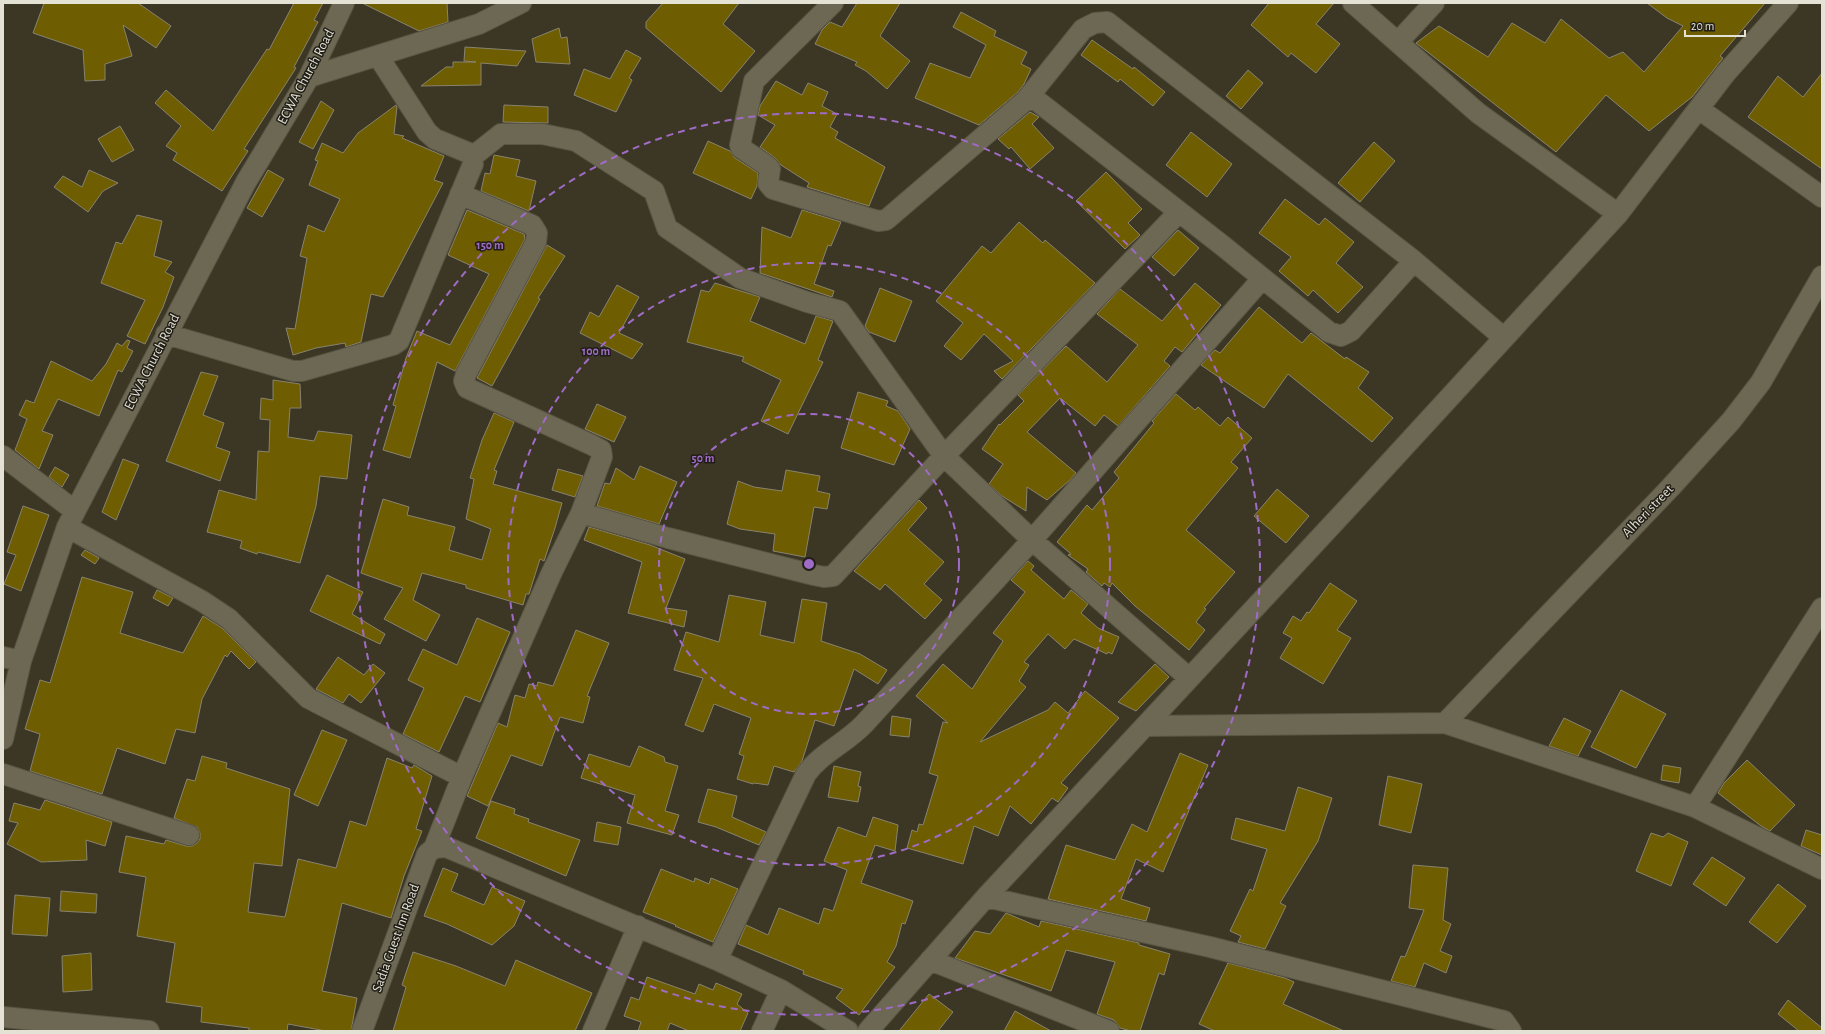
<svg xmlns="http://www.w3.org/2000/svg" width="1825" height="1034" font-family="'Alegreya Sans',sans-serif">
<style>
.building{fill:#6f5d01;stroke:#88836e}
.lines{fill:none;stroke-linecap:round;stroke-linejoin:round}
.minor-casing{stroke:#595544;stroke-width:22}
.minor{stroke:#6d6853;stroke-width:20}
.ring{fill:none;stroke:#a06bc7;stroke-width:2;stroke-dasharray:7 5}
.labels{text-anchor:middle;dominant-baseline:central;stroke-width:3;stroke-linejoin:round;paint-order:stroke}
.street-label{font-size:14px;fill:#e4e1d5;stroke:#201e16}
.centre{fill:#a06bc7;stroke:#201e16;stroke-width:2}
.ring-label{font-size:12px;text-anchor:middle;font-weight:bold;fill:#a06bc7;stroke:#201e16;stroke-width:3;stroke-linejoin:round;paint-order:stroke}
</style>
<rect width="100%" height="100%" fill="#3b3724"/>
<path class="building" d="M 44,3 L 138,3 L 171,26 L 156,48 L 123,25 L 132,56 L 105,64 L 105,80 L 85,81 L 83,50 L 33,33 Z
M 294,3 L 323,3 L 314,20 L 318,22 L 294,67 L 296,68 L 244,149 L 248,151 L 222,191 L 173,160 L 177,153 L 166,146 L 181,126 L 155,103 L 166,90 L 213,131 L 267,49 L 269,50 Z
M 362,3 L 447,3 L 448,22 L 419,31 Z
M 663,3 L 739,3 L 723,24 L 755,51 L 721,92 L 646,28 L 646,22 Z
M 857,3 L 900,3 L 880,36 L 910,61 L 887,89 L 866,71 L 855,65 L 857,62 L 815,44 L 822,30 L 830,22 L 842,27 Z
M 1269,3 L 1334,3 L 1316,24 L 1340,44 L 1316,73 L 1291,53 L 1288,57 L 1251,25 Z
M 1647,3 L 1765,3 L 1720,56 L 1723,58 L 1692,97 L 1649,131 L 1606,95 L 1556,152 L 1416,43 L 1439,26 L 1488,57 L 1512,23 L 1545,43 L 1561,19 L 1609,58 L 1623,52 L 1644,72 L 1683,26 L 1667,18 Z
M 961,12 L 996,31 L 994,36 L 1027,52 L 1021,64 L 1031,69 L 1024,84 L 1018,92 L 979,125 L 915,98 L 930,63 L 970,78 L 986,45 L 953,27 Z
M 559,28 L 561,38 L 567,37 L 570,64 L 536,62 L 532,39 Z
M 1092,40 L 1133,69 L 1134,67 L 1165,92 L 1153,106 L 1120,79 L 1118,82 L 1081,55 Z
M 465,47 L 526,51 L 517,66 L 481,63 L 481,85 L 421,86 L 446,67 L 453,67 L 453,62 L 476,62 L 464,61 Z
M 626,50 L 641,58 L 629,78 L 632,80 L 616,112 L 574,95 L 584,69 L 610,79 Z
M 1248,70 L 1263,83 L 1241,109 L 1226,96 Z
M 1822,73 L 1822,169 L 1748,117 L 1778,76 L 1803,97 Z
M 776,81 L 802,95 L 808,83 L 828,92 L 822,106 L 837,114 L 830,127 L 838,132 L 835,138 L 885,167 L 869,206 L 807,187 L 809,183 L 781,165 L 774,157 L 760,147 L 775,125 L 758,115 L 760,106 Z
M 321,101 L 334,110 L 313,149 L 299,142 Z
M 396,105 L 397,107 L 394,134 L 404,136 L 402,138 L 444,156 L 434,180 L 443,183 L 383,297 L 371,294 L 361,342 L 346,347 L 345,343 L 316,348 L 293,355 L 286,328 L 295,329 L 307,258 L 300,256 L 308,225 L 324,232 L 340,199 L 309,185 L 318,161 L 315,160 L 322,143 L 343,153 L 358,133 Z
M 504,105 L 548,107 L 548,123 L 503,122 Z
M 1030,112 L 1039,117 L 1032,124 L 1054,148 L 1030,169 L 1011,147 L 1009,149 L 998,139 Z
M 120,126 L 134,150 L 112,162 L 98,139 Z
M 1191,132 L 1232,164 L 1207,197 L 1166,165 Z
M 708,141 L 730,151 L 735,158 L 758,173 L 757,186 L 751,199 L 693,173 Z
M 1374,142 L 1395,161 L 1360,202 L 1338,183 Z
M 494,155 L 520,160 L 516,176 L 536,181 L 529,211 L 481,191 L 485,173 L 490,174 Z
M 89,170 L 118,183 L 103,191 L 88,212 L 54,187 L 63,176 L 82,187 Z
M 268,170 L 284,179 L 262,217 L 247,208 Z
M 1106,172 L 1142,209 L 1128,223 L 1140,235 L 1125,249 L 1076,201 Z
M 1285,199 L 1319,225 L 1325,218 L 1354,242 L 1336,263 L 1363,287 L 1338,313 L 1313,290 L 1308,296 L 1279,271 L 1291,257 L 1259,233 Z
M 467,210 L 524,234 L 525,239 L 455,371 L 437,362 L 410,458 L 383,450 L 396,406 L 393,405 L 406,358 L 417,331 L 450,345 L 489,274 L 448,255 Z
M 802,210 L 841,222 L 831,246 L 828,245 L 814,284 L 834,291 L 832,297 L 760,273 L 762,227 L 791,238 Z
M 137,215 L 162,221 L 154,256 L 172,262 L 165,272 L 174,277 L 163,307 L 145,344 L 127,336 L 145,300 L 101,283 L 116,242 L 122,244 Z
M 1019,222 L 1043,243 L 1045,240 L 1095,283 L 1002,379 L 994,371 L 1013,361 L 984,334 L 961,360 L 944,346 L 963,323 L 936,301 L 982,246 L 991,253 Z
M 1178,230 L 1199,248 L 1174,276 L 1152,257 Z
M 547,245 L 565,256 L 538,298 L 540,299 L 492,386 L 477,378 Z
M 715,283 L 760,297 L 750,321 L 805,344 L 816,316 L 833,321 L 818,360 L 823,362 L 788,434 L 761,421 L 781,380 L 742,361 L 744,357 L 687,342 L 701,290 L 709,292 Z
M 1195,283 L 1221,305 L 1182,352 L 1175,347 L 1164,361 L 1170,366 L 1118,426 L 1104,415 L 1095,426 L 1060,398 L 1027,432 L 1076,473 L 1070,480 L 1047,500 L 1027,487 L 1026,511 L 1002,496 L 989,484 L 1003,464 L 982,449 L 999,424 L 1000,425 L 1024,401 L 1018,395 L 1066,346 L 1107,382 L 1138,345 L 1097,314 L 1120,289 L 1162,321 Z
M 617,285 L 639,297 L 619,333 L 643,344 L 632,359 L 580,333 L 590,312 L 599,317 Z
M 880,288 L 912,301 L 895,342 L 869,332 L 865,326 Z
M 1259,307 L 1302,343 L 1311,333 L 1345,359 L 1346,357 L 1369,372 L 1358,388 L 1393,418 L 1372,442 L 1288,374 L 1264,408 L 1201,365 L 1215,350 L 1220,353 Z
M 127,340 L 130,341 L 127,348 L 133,351 L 122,372 L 118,370 L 99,416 L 58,399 L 42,431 L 53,435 L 39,469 L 15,450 L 27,419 L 19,415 L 26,400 L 34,403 L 51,361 L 92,381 L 106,364 L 117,343 L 122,346 Z
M 201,372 L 218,376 L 203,415 L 224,423 L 216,447 L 230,452 L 220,481 L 166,461 Z
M 273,380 L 300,384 L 301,408 L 290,408 L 288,437 L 314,441 L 318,431 L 352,435 L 347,479 L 320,476 L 316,506 L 300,563 L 258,552 L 257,554 L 240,548 L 242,541 L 207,532 L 219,490 L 256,500 L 258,451 L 269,452 L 270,420 L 260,419 L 261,398 L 273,400 Z
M 858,392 L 888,401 L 886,406 L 898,411 L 910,429 L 894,465 L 841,448 Z
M 1176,394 L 1195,410 L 1198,407 L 1220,426 L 1228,417 L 1252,438 L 1231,462 L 1238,468 L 1186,530 L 1235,572 L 1204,608 L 1206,609 L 1196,622 L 1205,630 L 1189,650 L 1135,606 L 1112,583 L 1110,587 L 1104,583 L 1102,586 L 1086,572 L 1088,569 L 1068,555 L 1071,554 L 1057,542 L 1087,505 L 1092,510 L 1119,478 L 1114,472 L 1154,423 L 1152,421 Z
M 597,404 L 626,417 L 614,442 L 585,429 Z
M 494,413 L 514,422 L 494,470 L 497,471 L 493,484 L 562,503 L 555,528 L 544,561 L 540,559 L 529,594 L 526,594 L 523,605 L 466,588 L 466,585 L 422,573 L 413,600 L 440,615 L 426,641 L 384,619 L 403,588 L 361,573 L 383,499 L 409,507 L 407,515 L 455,527 L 449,550 L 482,560 L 491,529 L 466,519 L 474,479 L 470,478 L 482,440 Z
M 123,459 L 139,465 L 116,520 L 102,512 Z
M 640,466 L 677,482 L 659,524 L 597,506 L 605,483 L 610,484 L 616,468 L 634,480 Z
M 55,467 L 69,475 L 62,487 L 49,477 Z
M 558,469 L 583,476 L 575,497 L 552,490 Z
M 786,470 L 820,476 L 817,491 L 830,494 L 827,509 L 814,507 L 805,557 L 773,551 L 775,534 L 740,529 L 727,524 L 738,481 L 754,487 L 782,491 Z
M 1277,489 L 1309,516 L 1286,543 L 1254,516 Z
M 919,500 L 927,508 L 908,530 L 944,562 L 924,584 L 942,600 L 925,619 L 885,584 L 880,590 L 854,571 Z
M 23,506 L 49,515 L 21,591 L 4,584 L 16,555 L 7,552 Z
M 589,527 L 650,545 L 685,559 L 666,608 L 687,611 L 684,627 L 628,613 L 642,562 L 584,540 Z
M 85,550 L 99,558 L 95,564 L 81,555 Z
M 1028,561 L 1034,566 L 1031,570 L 1064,599 L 1071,590 L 1088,604 L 1081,613 L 1098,628 L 1119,637 L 1112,654 L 1108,652 L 1107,654 L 1074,639 L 1065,649 L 1048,634 L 1024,662 L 1029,665 L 1019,681 L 1026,687 L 980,742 L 1048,710 L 1055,702 L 1068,713 L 1085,691 L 1119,718 L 1061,783 L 1068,788 L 1058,802 L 1052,798 L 1031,824 L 1010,806 L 998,836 L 974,826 L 963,864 L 907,848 L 912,830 L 917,832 L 919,824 L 923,825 L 938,776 L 929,773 L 943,722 L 948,723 L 916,696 L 943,664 L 972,689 L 1003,641 L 993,633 L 1025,592 L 1011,580 Z
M 327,575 L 363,592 L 352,614 L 385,634 L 380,644 L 310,611 Z
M 82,577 L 133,592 L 120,633 L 183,653 L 203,616 L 222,628 L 256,662 L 249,669 L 231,651 L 227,657 L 225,655 L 202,699 L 195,733 L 176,729 L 165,764 L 117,748 L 102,794 L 30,771 L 40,734 L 25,729 L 40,680 L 50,683 Z
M 1330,583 L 1357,601 L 1337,630 L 1351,638 L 1323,684 L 1280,658 L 1292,638 L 1283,633 L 1293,616 L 1301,621 L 1307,612 L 1309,613 Z
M 157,590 L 173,598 L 168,606 L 153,598 Z
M 729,595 L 766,602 L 760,635 L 794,643 L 802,599 L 827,603 L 821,641 L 860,654 L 887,670 L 878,684 L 854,669 L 834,726 L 815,720 L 802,761 L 794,772 L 774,766 L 768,785 L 754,783 L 753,784 L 737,779 L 744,756 L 739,754 L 751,718 L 714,704 L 703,732 L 685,725 L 703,678 L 674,670 L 686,632 L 719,642 Z
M 477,618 L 510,632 L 480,702 L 465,696 L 439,752 L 403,734 L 424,688 L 408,680 L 423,649 L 457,665 Z
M 576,630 L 609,643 L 587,696 L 590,697 L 583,723 L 560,717 L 542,766 L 511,755 L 488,806 L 467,796 L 498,723 L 507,727 L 515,695 L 525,698 L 529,684 L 537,686 L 538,682 L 553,686 Z
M 338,657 L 364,675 L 373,664 L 385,673 L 361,703 L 349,694 L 343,703 L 316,689 Z
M 1155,664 L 1169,677 L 1136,711 L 1118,702 Z
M 1621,690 L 1666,714 L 1636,768 L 1591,747 Z
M 892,716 L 911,719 L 909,737 L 890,735 Z
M 1564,718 L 1591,731 L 1578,756 L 1549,746 Z
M 322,730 L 347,740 L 318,806 L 294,795 Z
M 639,746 L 664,757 L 665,762 L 678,766 L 665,811 L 679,815 L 672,835 L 627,823 L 635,795 L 581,778 L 589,754 L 630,767 Z
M 1180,753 L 1208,765 L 1163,872 L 1136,859 L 1121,899 L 1150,908 L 1146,921 L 1048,899 L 1066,845 L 1115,860 L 1132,824 L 1147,832 Z
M 202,756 L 227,763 L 226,768 L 290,789 L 282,866 L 254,863 L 248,912 L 285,917 L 298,859 L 336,868 L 350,821 L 366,826 L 387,758 L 412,768 L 414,765 L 432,776 L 416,829 L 422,831 L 404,876 L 391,918 L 342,903 L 322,991 L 357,998 L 351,1031 L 326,1031 L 288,1024 L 287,1031 L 249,1031 L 249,1028 L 201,1022 L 202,1007 L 166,1002 L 175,943 L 137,936 L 146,877 L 119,872 L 126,836 L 164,844 L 166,840 L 186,846 L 192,846 L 197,843 L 200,839 L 200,833 L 197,827 L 174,818 L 187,779 L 195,781 Z
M 1747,760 L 1795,805 L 1770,831 L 1761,826 L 1718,793 L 1724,783 Z
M 1663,765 L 1681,768 L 1679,783 L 1661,780 Z
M 834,766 L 861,772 L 858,786 L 861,787 L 858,802 L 828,797 Z
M 1388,776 L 1422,784 L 1411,833 L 1379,825 Z
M 1298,787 L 1332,798 L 1318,841 L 1280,903 L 1286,906 L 1265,949 L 1238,942 L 1241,936 L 1230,931 L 1250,889 L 1253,891 L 1267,849 L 1231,839 L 1236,818 L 1285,831 Z
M 708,789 L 737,796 L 732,817 L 766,832 L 759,845 L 716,827 L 698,822 Z
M 45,800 L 112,822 L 105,846 L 86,840 L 87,860 L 41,862 L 7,844 L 18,823 L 9,821 L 14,803 L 40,810 Z
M 491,801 L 515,809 L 514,814 L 529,819 L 528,822 L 580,840 L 566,876 L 476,838 Z
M 873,817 L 898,825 L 895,851 L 875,845 L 861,883 L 913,901 L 905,924 L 902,923 L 896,946 L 887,962 L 895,967 L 859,1015 L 836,998 L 843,989 L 803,974 L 804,971 L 738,944 L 746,925 L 768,935 L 779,908 L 819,924 L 824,908 L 833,911 L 847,870 L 824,861 L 838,827 L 866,837 Z
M 597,822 L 621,827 L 618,845 L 594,841 Z
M 1806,830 L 1822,835 L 1822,855 L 1801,846 Z
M 1651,833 L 1663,837 L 1668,833 L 1688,842 L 1671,886 L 1636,871 Z
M 1712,857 L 1745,878 L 1726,906 L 1693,884 Z
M 1413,865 L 1448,868 L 1443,920 L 1451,924 L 1440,951 L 1452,956 L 1446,973 L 1424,963 L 1415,987 L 1391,981 L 1401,956 L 1405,957 L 1424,910 L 1409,908 Z
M 443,868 L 458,874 L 451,891 L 484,905 L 492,887 L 525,901 L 514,926 L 492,945 L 447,924 L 424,916 Z
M 661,869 L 694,882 L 695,878 L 709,884 L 711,878 L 738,889 L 713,942 L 675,926 L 676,925 L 643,912 Z
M 1778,884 L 1806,906 L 1777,943 L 1749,922 Z
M 61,891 L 97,894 L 96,913 L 60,911 Z
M 15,895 L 50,898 L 47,936 L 12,934 Z
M 1006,913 L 1039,927 L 1041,921 L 1139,943 L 1139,945 L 1170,954 L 1164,975 L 1159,973 L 1140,1031 L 1131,1031 L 1120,1028 L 1114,1020 L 1097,1014 L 1115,962 L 1066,950 L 1051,991 L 955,958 L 975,931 L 990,934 Z
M 413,952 L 456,966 L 505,986 L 516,960 L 592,993 L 575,1031 L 393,1031 L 406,987 L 402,985 Z
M 91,953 L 92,990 L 63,992 L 62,956 Z
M 1228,963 L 1285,978 L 1294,982 L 1283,1004 L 1344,1031 L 1215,1031 L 1199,1024 Z
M 647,977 L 695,994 L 699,984 L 713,990 L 716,983 L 742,994 L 737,1004 L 748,1013 L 740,1031 L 689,1031 L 670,1023 L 667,1031 L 638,1031 L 641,1022 L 624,1016 L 631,997 L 639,1000 Z
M 929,994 L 953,1012 L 938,1031 L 899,1031 Z
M 1788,1000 L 1822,1028 L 1822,1031 L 1799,1031 L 1778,1014 Z
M 1015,1011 L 1051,1031 L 1004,1031 Z"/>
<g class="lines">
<defs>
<path id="minor" d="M 833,3 L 754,81 L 740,145 L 741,148 L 766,165 L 770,169 L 768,183 L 773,189 L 878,221 L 886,220 L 1026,100 L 1083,29 L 1095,23 L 1107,22 L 1414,261 L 1504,338
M 1353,3 L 1478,113 L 1618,214
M 1399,41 L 1434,3
M 309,77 L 479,24 L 521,3
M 1026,100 L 1036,100 L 1223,246 L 1329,332 L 1341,336 L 1351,331 L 1414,261
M 1699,109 L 1822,197
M 472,157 L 501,134 L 542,134 L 576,141 L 654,191 L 667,228 L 740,278 L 807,302 L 840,311 L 944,456 L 1032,540 L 1189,678
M 166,334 L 293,371 L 302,371 L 393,345 L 399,341 L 473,164 L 472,157 L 469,153 L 435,139 L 427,132 L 378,56
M 3,456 L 75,511
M 581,513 L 668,538 L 814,575 L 824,577 L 833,576 L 944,456 L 1179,212
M 67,527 L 202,601 L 229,619 L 308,698 L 462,777
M 3,657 L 21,661
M 1445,723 L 1670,488 L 1731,421 L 1761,382 L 1822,276
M 1146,726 L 1445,723 L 1695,807 L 1822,869
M 3,739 L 21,661 L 67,527 L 246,182 L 309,77 L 344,3
M 3,774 L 189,835
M 1695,807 L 1822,608
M 434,848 L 462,777 L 551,574 L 581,513 L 602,457 L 601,450 L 592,445 L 467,388 L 464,381 L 466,374 L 536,242 L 537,233 L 532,225 L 460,194
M 434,848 L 446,847 L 717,960 L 781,990 L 848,1031
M 986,897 L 1210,947 L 1504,1021 L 1511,1031
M 717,960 L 806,774 C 821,753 846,743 864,724 L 1032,540 L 1262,279
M 930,960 L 1109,1031
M 3,1017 L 149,1031
M 362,1031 L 427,854 L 434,848
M 593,1031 L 638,926
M 762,1031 L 781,990
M 868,1031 L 986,897 L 1369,485 L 1618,214 L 1725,74 L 1788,3"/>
</defs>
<use href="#minor" class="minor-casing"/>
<use href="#minor" class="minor"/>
</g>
<g class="ring">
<circle cx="809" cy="564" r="150"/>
<circle cx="809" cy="564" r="301"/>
<circle cx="809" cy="564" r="451"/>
</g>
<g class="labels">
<g class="street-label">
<text transform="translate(306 77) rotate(-62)">ECWA Church Road</text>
<text transform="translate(152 362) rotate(-63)">ECWA Church Road</text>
<text transform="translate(1648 511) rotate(-46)">Alheri street</text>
<text transform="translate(396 938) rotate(-70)">Sadia Guest Inn Road</text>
</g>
</g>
<circle cx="809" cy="564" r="6" class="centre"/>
<g class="ring-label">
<text x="490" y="249">150 m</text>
<text x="596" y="355">100 m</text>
<text x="703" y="462">50 m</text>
</g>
<rect width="1825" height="1034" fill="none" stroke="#e4e1d5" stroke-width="8"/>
<path d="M1685 30v6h60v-6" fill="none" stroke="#e4e1d5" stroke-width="2"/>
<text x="1691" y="30" font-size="12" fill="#e4e1d5" stroke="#201e16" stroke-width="3" paint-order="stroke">20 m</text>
</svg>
